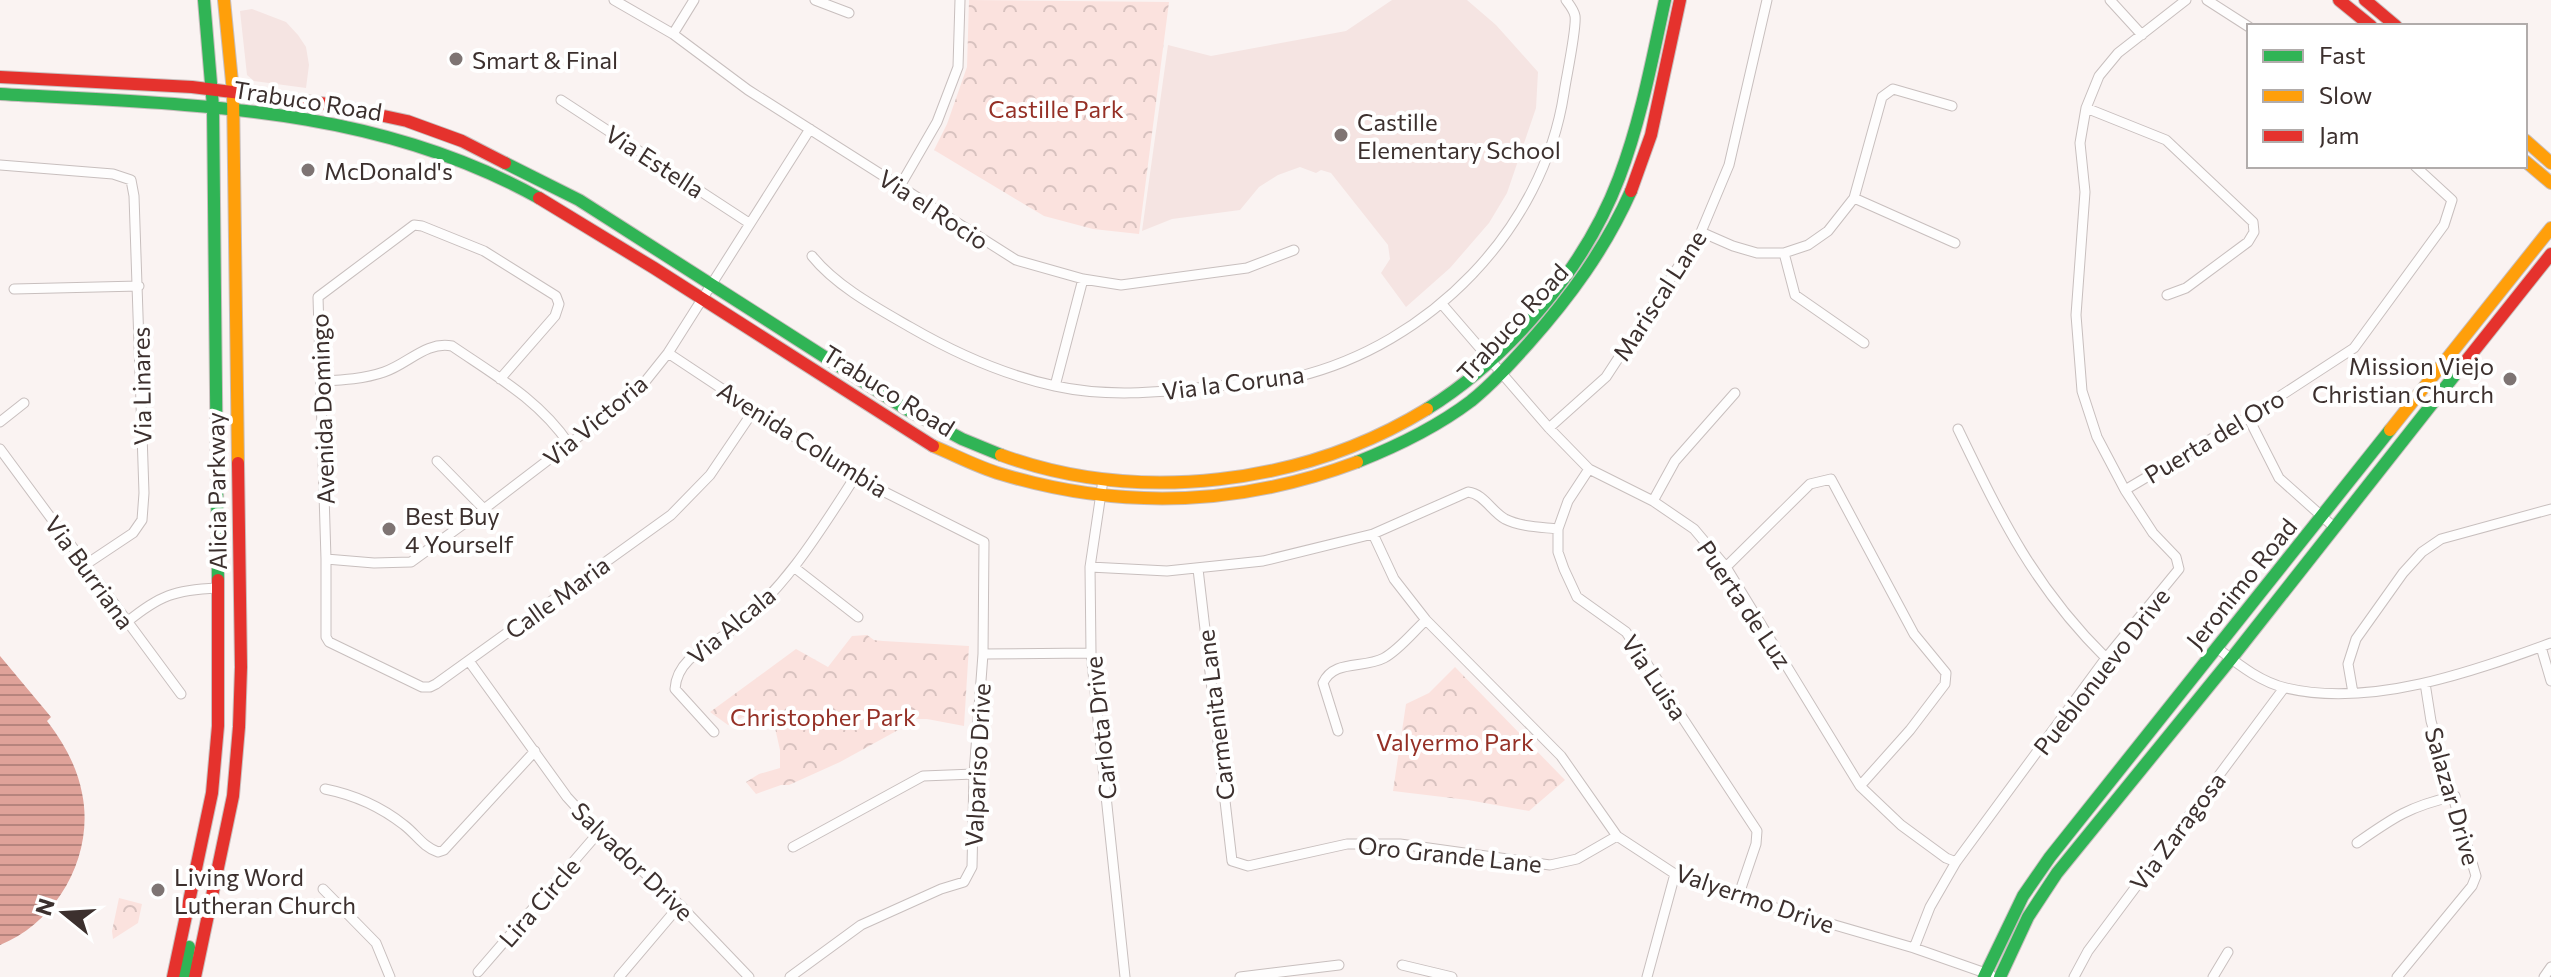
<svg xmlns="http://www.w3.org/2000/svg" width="2551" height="977" font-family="Commissioner,sans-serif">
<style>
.built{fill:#f5e4e2}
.park{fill:url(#park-crowns)}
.water{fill:url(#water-rules)}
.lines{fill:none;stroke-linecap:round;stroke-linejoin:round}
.street-casing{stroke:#c8bfbe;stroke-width:11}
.fast-casing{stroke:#c8bfbe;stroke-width:14}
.slow-casing{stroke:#c8bfbe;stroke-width:14}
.jam-casing{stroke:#c8bfbe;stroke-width:14}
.street{stroke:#fefdfd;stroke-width:9}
.fast{stroke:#30b455;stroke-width:12}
.slow{stroke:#ff9f0a;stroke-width:12}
.jam{stroke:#e5322d;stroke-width:12}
.poi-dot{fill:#7e7473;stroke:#fff;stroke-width:3}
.labels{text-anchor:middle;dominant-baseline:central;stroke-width:8;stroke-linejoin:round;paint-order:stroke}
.poi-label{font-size:24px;fill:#3c302e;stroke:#fff;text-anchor:start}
.street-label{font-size:24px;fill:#3c302e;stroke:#fff}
.park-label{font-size:24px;fill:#953026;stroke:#fff}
</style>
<defs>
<pattern id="park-crowns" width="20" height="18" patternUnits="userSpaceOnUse" patternTransform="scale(2)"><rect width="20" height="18" fill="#fbe2de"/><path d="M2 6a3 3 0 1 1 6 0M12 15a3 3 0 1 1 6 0" fill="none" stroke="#d8c2bf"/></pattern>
<pattern id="water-rules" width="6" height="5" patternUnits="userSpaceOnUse" patternTransform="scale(2)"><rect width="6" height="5" fill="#dfa299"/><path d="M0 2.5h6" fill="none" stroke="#b6847d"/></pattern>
</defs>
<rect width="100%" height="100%" fill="#faf3f2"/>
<path class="built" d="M 1392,0 L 1467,0 L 1496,25 L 1538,72 L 1536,108 L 1507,193 L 1489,223 L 1450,268 L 1406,307 L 1381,273 L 1390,259 L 1388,245 L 1331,173 L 1321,170 L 1316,173 L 1300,167 L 1278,175 L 1259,187 L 1240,210 L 1172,219 L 1142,231 L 1168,45 L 1211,56 L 1346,31 Z
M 252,9 L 286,22 L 298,35 L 306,47 L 309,65 L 306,88 L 254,81 L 247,75 L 240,11 Z"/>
<path class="park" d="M 969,0 L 1169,2 L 1139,234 L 1093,229 L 1044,216 L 934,150 L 947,124 L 967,67 Z
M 867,635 L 874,640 L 883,641 L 969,646 L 964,726 L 927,719 L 913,719 L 900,729 L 840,762 L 789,785 L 781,785 L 756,794 L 746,782 L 759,774 L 780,768 L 780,750 L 773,719 L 743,717 L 728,725 L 710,712 L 796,649 L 828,667 L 852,636 Z
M 1455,667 L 1565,780 L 1529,811 L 1468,800 L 1393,791 L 1406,704 L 1429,693 Z
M 119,898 L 142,904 L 138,923 L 113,939 L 112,931 Z"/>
<path class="water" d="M 0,656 L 51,717 L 47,721 C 63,742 77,766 82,793 C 95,854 58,922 0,945 Z"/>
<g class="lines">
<defs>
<path id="street" d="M 614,0 L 673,34 L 748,90 L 1016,260 L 1083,279 L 1121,285 L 1247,268 L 1294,250
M 815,0 L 849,13
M 2110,0 L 2142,35
M 2207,0 L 2249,27
M 673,34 L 694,0
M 561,100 L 749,223
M 2086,108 L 2166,140 L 2253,222 L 2254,232 L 2248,242 L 2186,288 L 2167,295
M 0,165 L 113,174 L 131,180 L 134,196 L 144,493 L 142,520 L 133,533 L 85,565
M 900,186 L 937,122 L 958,67 L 960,0
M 1854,198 L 1955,243
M 1701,232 L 1733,246 L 1757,253 L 1784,253 L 1808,245 L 1828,231 L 1854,198 L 1882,97 L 1893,89 L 1952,106
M 1784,253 L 1795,295 L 1864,343
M 812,256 C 836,286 877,308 910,327 C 955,353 1004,375 1055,386 C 1105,397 1156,393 1206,387 C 1235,384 1268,384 1296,377 C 1429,345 1543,230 1564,93 C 1566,78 1577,28 1575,16 C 1574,10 1569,4 1566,0
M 14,289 L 139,286
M 1441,303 L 1549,428 L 1589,469 L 1653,501 L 1694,529 L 1726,567 L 1860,786 L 1901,825 L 1946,858 L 1956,862
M 668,353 L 855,477 L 984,542 L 983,654 L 974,774 L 972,867 L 964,882 L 941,889 L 861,925 L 790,977
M 500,379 L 555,316 L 559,304 L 556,296 L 484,251 L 422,226 L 414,225 L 318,297 L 326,559 L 326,637 L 329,642 L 422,687 L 430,687 L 436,684 L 671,515 L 710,475 L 754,410
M 322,381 C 342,380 364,379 384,372 C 408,364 426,341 452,346 C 496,376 539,400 569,444
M 1055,386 L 1083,279
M 2248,417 L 2279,478 L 2335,528
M 0,422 L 24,403
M 1549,428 L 1606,377 L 1701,232 L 1729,165 L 1767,0
M 1958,429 C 2001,518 2034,587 2106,658
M 0,449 L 181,694
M 437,461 L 484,509
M 1589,469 L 1568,501 L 1558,529 L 1558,552 L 1564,569 L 1577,597 L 1626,632 L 1757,831 L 1756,844 L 1738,897
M 1103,480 L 1090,567 L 1091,653 L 1125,977
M 2125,490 L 2248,417 L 2354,348 L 2444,225 L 2452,200 L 2415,166
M 1653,501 L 1675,461 L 1735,393
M 1373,534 L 1394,579 L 1426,620 L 1561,756 L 1617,836 L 1675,874 L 1738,897 L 1914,948 L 1991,975
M 326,559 L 374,563 L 411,562 L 484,509 L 636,393 L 668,353 L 810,129
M 1090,567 L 1167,571 L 1263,561 L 1373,534 L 1468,492 C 1484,494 1491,511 1505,519 C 1521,527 1541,527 1558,529
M 1726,567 L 1810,484 L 1831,479 L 1914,634 L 1946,673 L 1945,684 L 1910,730 L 1860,786
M 795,568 L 858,617
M 1198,569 L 1232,861 L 1248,866 L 1347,844 L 1400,844 L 1550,865 L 1577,859 L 1617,836
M 127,622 C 160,595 175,590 217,588
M 2541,647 L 2551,681
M 2217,648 C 2238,664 2260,682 2286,688 C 2370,708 2472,672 2551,643
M 983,654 L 1091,653
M 469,661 L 567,797 L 599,832 L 680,905 L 749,977
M 2353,693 L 2348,664 L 2356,639 L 2403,573 L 2422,552 L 2441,539 L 2551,509
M 1338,731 L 1323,683 C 1334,659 1363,669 1384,658 C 1399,650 1413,632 1426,620
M 714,732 L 675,689 C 677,656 713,645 736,627 C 787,586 820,531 855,477
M 325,789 C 355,795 380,806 404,825 C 416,834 423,847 438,852 L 444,850 L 535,751
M 2357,843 C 2394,817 2410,806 2455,796
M 793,847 L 923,776 L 974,774
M 323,889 L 376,943 L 390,977
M 1914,948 L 1930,907 L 1956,862 L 2106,658 L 2179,569 L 2176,557 L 2153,533 L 2125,490 L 2097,437 L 2082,391 L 2076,315 L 2085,192 L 2080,143 L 2086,108 L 2099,76 L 2118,53 L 2186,0
M 1402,965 L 1452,977
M 478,972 L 599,832
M 619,977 L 680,905
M 1240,977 L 1339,965
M 1647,977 L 1675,874
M 2074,977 L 2088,951 L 2284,688
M 2213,977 L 2228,952
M 2397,977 L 2472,886 L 2476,876 L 2431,721 L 2425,683
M 2544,977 L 2551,967"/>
<path id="fast" d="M 204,0 L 213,107 L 218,580
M 0,94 C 187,105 371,104 539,198
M 505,163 L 579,200 L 906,409 L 962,439 L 1001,455
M 1427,409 C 1509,358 1585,268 1619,178 C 1641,120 1652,60 1665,0
M 1357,462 C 1395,447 1438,426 1471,401 C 1492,384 1510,364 1528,344 C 1570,297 1605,249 1631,191
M 184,977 L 189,947
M 1984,977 L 2023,896 L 2050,857 L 2390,430
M 2000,977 L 2028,917 L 2057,873 L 2231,659 L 2458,371"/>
<path id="slow" d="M 224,0 L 233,92 L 238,463
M 2525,140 L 2551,163
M 2525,161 L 2551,183
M 2390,430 L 2551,228
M 933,446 C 955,455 977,467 1001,474 C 1120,510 1240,506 1357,462
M 1001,455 C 1138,505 1303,485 1427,409"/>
<path id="jam" d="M 2339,0 L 2371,26
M 2365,0 L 2396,26
M 0,77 L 192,87 L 328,104 L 407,121 L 462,141 L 505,163
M 1631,191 L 1651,135 L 1680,0
M 539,198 L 654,268 L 933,446
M 2458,371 L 2551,254
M 173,977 L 212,793 L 218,726 L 218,580
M 195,977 L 233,796 L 239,727 L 241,667 L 238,463"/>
</defs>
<use href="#street" class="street-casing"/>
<use href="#fast" class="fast-casing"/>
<use href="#slow" class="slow-casing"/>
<use href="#jam" class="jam-casing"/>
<use href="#street" class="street"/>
<use href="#fast" class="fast"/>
<use href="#slow" class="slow"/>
<use href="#jam" class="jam"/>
</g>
<g class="poi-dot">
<circle cx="456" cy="59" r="8"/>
<circle cx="1341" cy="135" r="8"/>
<circle cx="308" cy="170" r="8"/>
<circle cx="2510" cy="379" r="8"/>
<circle cx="389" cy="529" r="8"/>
<circle cx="158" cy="890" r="8"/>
</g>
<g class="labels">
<g class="poi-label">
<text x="472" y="59">Smart &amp; Final</text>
<text x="1357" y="121">Castille<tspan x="1357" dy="28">Elementary School</tspan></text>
<text x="324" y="170">McDonald's</text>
<text x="2494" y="365" text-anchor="end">Mission Viejo<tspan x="2494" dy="28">Christian Church</tspan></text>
<text x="405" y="515">Best Buy<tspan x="405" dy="28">4 Yourself</tspan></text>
<text x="174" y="876">Living Word<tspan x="174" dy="28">Lutheran Church</tspan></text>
</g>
<g class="street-label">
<text transform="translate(308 100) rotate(9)">Trabuco Road</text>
<text transform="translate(655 161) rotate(33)">Via Estella</text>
<text transform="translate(934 209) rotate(33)">Via el Rocio</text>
<text transform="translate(1659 295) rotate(-57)">Mariscal Lane</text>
<text transform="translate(1512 322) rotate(-47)">Trabuco Road</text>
<text transform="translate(1233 382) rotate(-7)">Via la Coruna</text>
<text transform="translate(141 386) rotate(-91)">Via Linares</text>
<text transform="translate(889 390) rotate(32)">Trabuco Road</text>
<text transform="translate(322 409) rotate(-92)">Avenida Domingo</text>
<text transform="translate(595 420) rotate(-40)">Via Victoria</text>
<text transform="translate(2214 436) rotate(-31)">Puerta del Oro</text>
<text transform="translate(803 439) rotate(32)">Avenida Columbia</text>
<text transform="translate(216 491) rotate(-91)">Alicia Parkway</text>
<text transform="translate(90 572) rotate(54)">Via Burriana</text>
<text transform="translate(2241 583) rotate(-51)">Jeronimo Road</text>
<text transform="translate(557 597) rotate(-36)">Calle Maria</text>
<text transform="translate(1745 604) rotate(56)">Puerta de Luz</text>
<text transform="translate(731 625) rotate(-40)">Via Alcala</text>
<text transform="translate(2101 671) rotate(-52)">Pueblonuevo Drive</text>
<text transform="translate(1655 677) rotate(56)">Via Luisa</text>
<text transform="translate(1215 715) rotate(-97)">Carmenita Lane</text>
<text transform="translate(1100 728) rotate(-96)">Carlota Drive</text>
<text transform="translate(977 765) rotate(-87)">Valpariso Drive</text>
<text transform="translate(2453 796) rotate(74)">Salazar Drive</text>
<text transform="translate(2177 831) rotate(-53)">Via Zaragosa</text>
<text transform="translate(1450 854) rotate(6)">Oro Grande Lane</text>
<text transform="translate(633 861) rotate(44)">Salvador Drive</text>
<text transform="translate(1755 898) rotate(19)">Valyermo Drive</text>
<text transform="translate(539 902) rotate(-49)">Lira Circle</text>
</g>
<g class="park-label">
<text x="1056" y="108">Castille Park</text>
<text x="823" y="716">Christopher Park</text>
<text x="1455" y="741">Valyermo Park</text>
</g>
</g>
<rect x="2247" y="24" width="280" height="144" fill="#ffffff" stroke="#b1acab" stroke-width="2"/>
<rect x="2263" y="50" width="40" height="12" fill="#30b455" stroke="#b1acab" stroke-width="2"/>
<text x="2319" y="64" font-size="24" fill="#3c302e">Fast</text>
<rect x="2263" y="90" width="40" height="12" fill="#ff9f0a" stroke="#b1acab" stroke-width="2"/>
<text x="2319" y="104" font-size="24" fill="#3c302e">Slow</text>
<rect x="2263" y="130" width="40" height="12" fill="#e5322d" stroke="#b1acab" stroke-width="2"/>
<text x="2319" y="144" font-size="24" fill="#3c302e">Jam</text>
<g transform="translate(64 913) rotate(288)" stroke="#ffffff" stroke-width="6" paint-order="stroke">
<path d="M0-6L14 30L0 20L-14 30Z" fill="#3c302e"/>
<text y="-12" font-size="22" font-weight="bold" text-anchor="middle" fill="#3c302e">N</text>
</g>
</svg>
